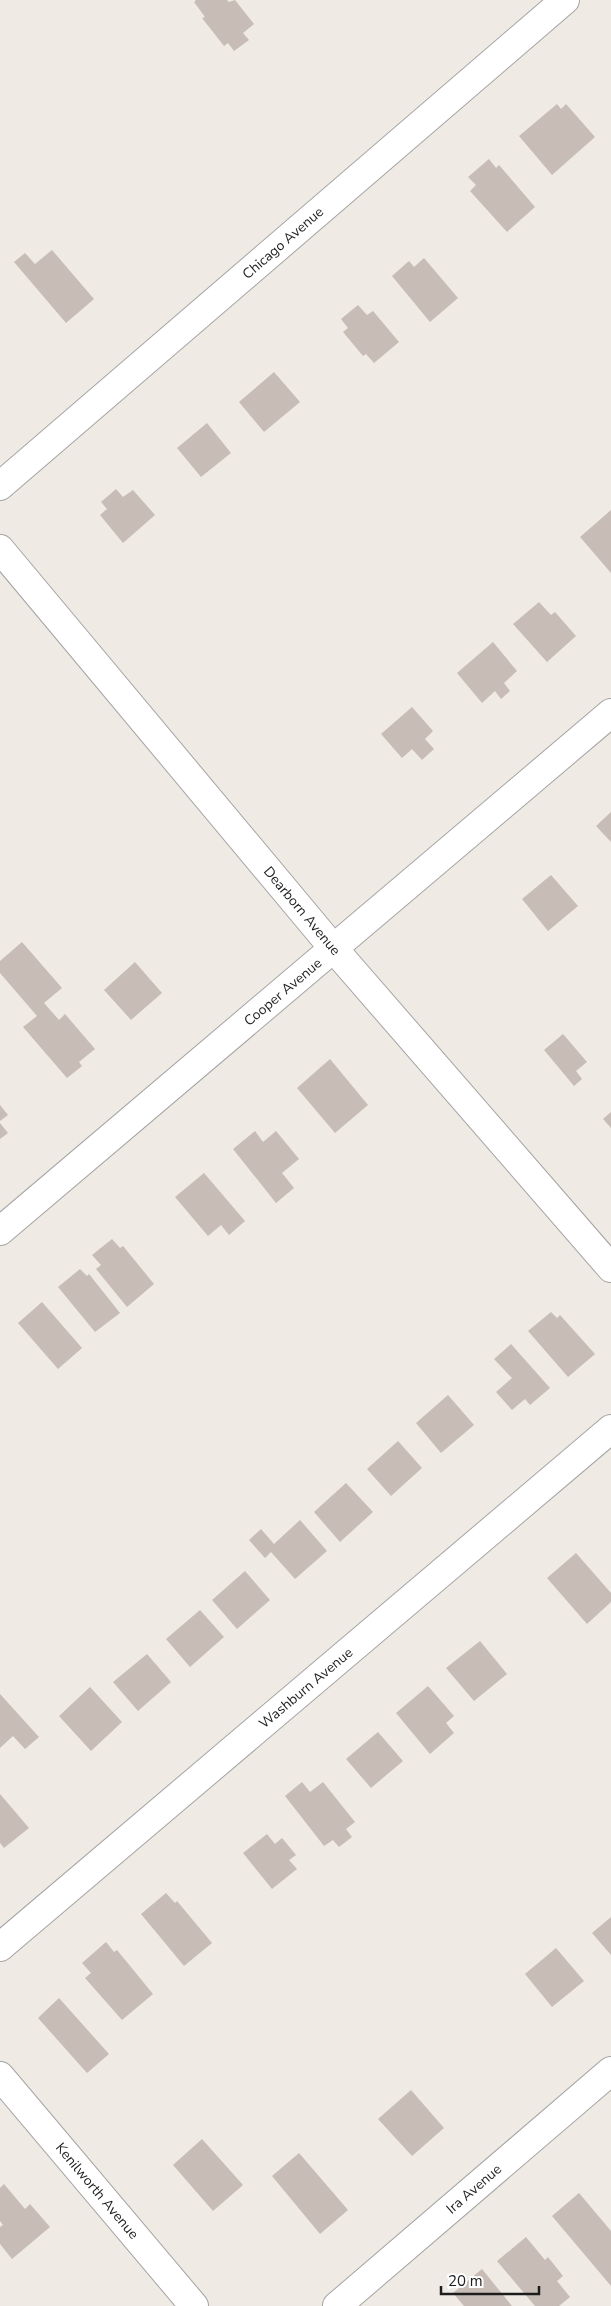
<svg xmlns="http://www.w3.org/2000/svg" width="611" height="2306" font-family="'Nunito Sans',sans-serif">
<style>
.building{fill:#c7bcb6}
.lines{fill:none;stroke-linecap:round;stroke-linejoin:round}
.minor-casing{stroke:#a4a4a4;stroke-width:30}
.minor{stroke:#fff;stroke-width:28}
.labels{text-anchor:middle;dominant-baseline:central;stroke-width:4.5;stroke-linejoin:round;paint-order:stroke}
.street-label{font-size:14px;fill:#1d1d1d;stroke:#fff}
</style>
<rect width="100%" height="100%" fill="#efeae3"/>
<path class="building" d="M 196,0 L 227,0 L 229,2 L 235,0 L 254,24 L 243,33 L 249,40 L 234,51 L 228,43 L 224,46 L 202,18 L 205,17 L 194,2 Z
M 557,104 L 561,109 L 566,104 L 595,137 L 552,175 L 519,136 Z
M 489,159 L 496,168 L 499,165 L 535,207 L 507,232 L 470,191 L 476,185 L 468,177 Z
M 52,250 L 94,299 L 66,323 L 14,262 L 25,253 L 35,264 Z
M 424,258 L 458,298 L 430,322 L 392,276 L 409,261 L 414,267 Z
M 358,305 L 367,315 L 373,311 L 399,342 L 374,363 L 366,354 L 363,356 L 343,332 L 348,328 L 341,319 Z
M 274,372 L 300,402 L 264,432 L 239,402 Z
M 207,423 L 231,453 L 201,477 L 177,448 Z
M 116,489 L 123,497 L 133,490 L 155,515 L 123,543 L 100,515 L 107,509 L 101,502 Z
M 611,510 L 611,573 L 580,537 Z
M 539,602 L 551,615 L 555,612 L 576,636 L 547,662 L 513,624 Z
M 493,642 L 517,671 L 504,683 L 510,691 L 501,699 L 495,691 L 482,703 L 457,673 Z
M 412,707 L 433,731 L 425,739 L 434,749 L 422,760 L 412,749 L 402,758 L 381,734 Z
M 611,812 L 611,842 L 596,826 Z
M 551,875 L 578,906 L 548,931 L 522,899 Z
M 22,942 L 62,988 L 44,1003 L 59,1020 L 65,1014 L 95,1049 L 79,1062 L 82,1066 L 67,1078 L 23,1027 L 37,1016 L 0,973 L 0,961 Z
M 135,962 L 162,993 L 131,1020 L 104,990 Z
M 563,1034 L 587,1062 L 576,1071 L 582,1079 L 574,1086 L 544,1050 Z
M 330,1059 L 368,1105 L 335,1133 L 297,1088 Z
M 0,1105 L 8,1115 L 0,1121 Z
M 611,1112 L 611,1128 L 603,1119 Z
M 0,1123 L 8,1133 L 0,1139 Z
M 255,1131 L 263,1142 L 276,1131 L 299,1159 L 282,1173 L 294,1188 L 276,1203 L 233,1149 Z
M 204,1173 L 245,1221 L 229,1235 L 221,1225 L 208,1236 L 175,1197 Z
M 112,1239 L 120,1248 L 123,1246 L 154,1284 L 127,1307 L 96,1269 L 101,1265 L 92,1255 Z
M 80,1269 L 87,1276 L 89,1274 L 120,1313 L 95,1332 L 58,1287 Z
M 42,1302 L 82,1348 L 58,1369 L 18,1323 Z
M 551,1312 L 557,1318 L 560,1315 L 595,1354 L 568,1377 L 528,1331 Z
M 511,1344 L 550,1388 L 530,1405 L 525,1399 L 512,1410 L 496,1392 L 512,1378 L 494,1359 Z
M 448,1395 L 474,1425 L 441,1453 L 416,1423 Z
M 398,1441 L 422,1468 L 391,1496 L 367,1469 Z
M 346,1483 L 373,1512 L 340,1542 L 314,1512 Z
M 300,1520 L 327,1551 L 295,1579 L 271,1552 L 265,1558 L 249,1540 L 261,1529 L 274,1544 Z
M 576,1553 L 611,1593 L 611,1602 L 587,1624 L 547,1578 Z
M 245,1571 L 270,1600 L 237,1629 L 212,1600 Z
M 200,1610 L 224,1637 L 190,1667 L 166,1639 Z
M 480,1641 L 507,1674 L 474,1701 L 446,1668 Z
M 147,1654 L 171,1682 L 138,1711 L 113,1682 Z
M 428,1686 L 454,1716 L 446,1723 L 454,1733 L 430,1754 L 396,1713 Z
M 90,1687 L 122,1722 L 91,1751 L 59,1716 Z
M 0,1694 L 39,1737 L 25,1749 L 13,1736 L 0,1748 Z
M 378,1732 L 403,1761 L 371,1788 L 346,1759 Z
M 302,1782 L 310,1792 L 323,1782 L 355,1822 L 346,1829 L 352,1837 L 339,1847 L 333,1840 L 324,1846 L 285,1796 Z
M 0,1794 L 29,1828 L 4,1848 L 0,1843 Z
M 267,1834 L 275,1844 L 282,1838 L 296,1855 L 289,1860 L 297,1869 L 272,1889 L 243,1853 Z
M 166,1893 L 175,1903 L 177,1901 L 212,1943 L 184,1966 L 141,1914 Z
M 611,1917 L 611,1955 L 592,1933 Z
M 106,1942 L 114,1952 L 117,1950 L 153,1994 L 122,2020 L 85,1978 L 91,1973 L 82,1963 Z
M 556,1948 L 584,1981 L 552,2007 L 525,1974 Z
M 59,1998 L 109,2054 L 87,2073 L 38,2018 Z
M 411,2090 L 444,2128 L 412,2156 L 378,2119 Z
M 202,2139 L 243,2185 L 213,2211 L 173,2165 Z
M 299,2153 L 348,2210 L 320,2234 L 272,2176 Z
M 4,2184 L 25,2209 L 30,2204 L 50,2227 L 12,2259 L 0,2244 L 0,2227 L 3,2225 L 0,2221 L 0,2188 Z
M 579,2193 L 611,2231 L 611,2286 L 552,2216 Z
M 526,2237 L 545,2260 L 548,2257 L 563,2276 L 557,2281 L 570,2297 L 559,2306 L 535,2306 L 497,2261 Z
M 482,2269 L 512,2306 L 464,2306 L 453,2293 Z"/>
<g class="lines">
<defs>
<path id="minor" d="M 0,486 L 565,0
M 0,549 L 334,949 L 611,1268
M 0,1231 L 611,713
M 0,1947 L 611,1429
M 0,2076 L 194,2306
M 337,2306 L 611,2071"/>
</defs>
<use href="#minor" class="minor-casing"/>
<use href="#minor" class="minor"/>
</g>
<g class="labels">
<g class="street-label">
<text transform="translate(283 243) rotate(-41)">Chicago Avenue</text>
<text transform="translate(302 911) rotate(50)">Dearborn Avenue</text>
<text transform="translate(283 992) rotate(-40)">Cooper Avenue</text>
<text transform="translate(306 1688) rotate(-40)">Washburn Avenue</text>
<text transform="translate(474 2189) rotate(-41)">Ira Avenue</text>
<text transform="translate(97 2191) rotate(50)">Kenilworth Avenue</text>
</g>
</g>
<path d="M441 2286v8h98v-8" fill="none" stroke="#1d1d1d" stroke-width="2.5"/>
<text x="448" y="2286" font-size="15" fill="#1d1d1d" stroke="#ffffff" stroke-width="4" paint-order="stroke">20 m</text>
</svg>
